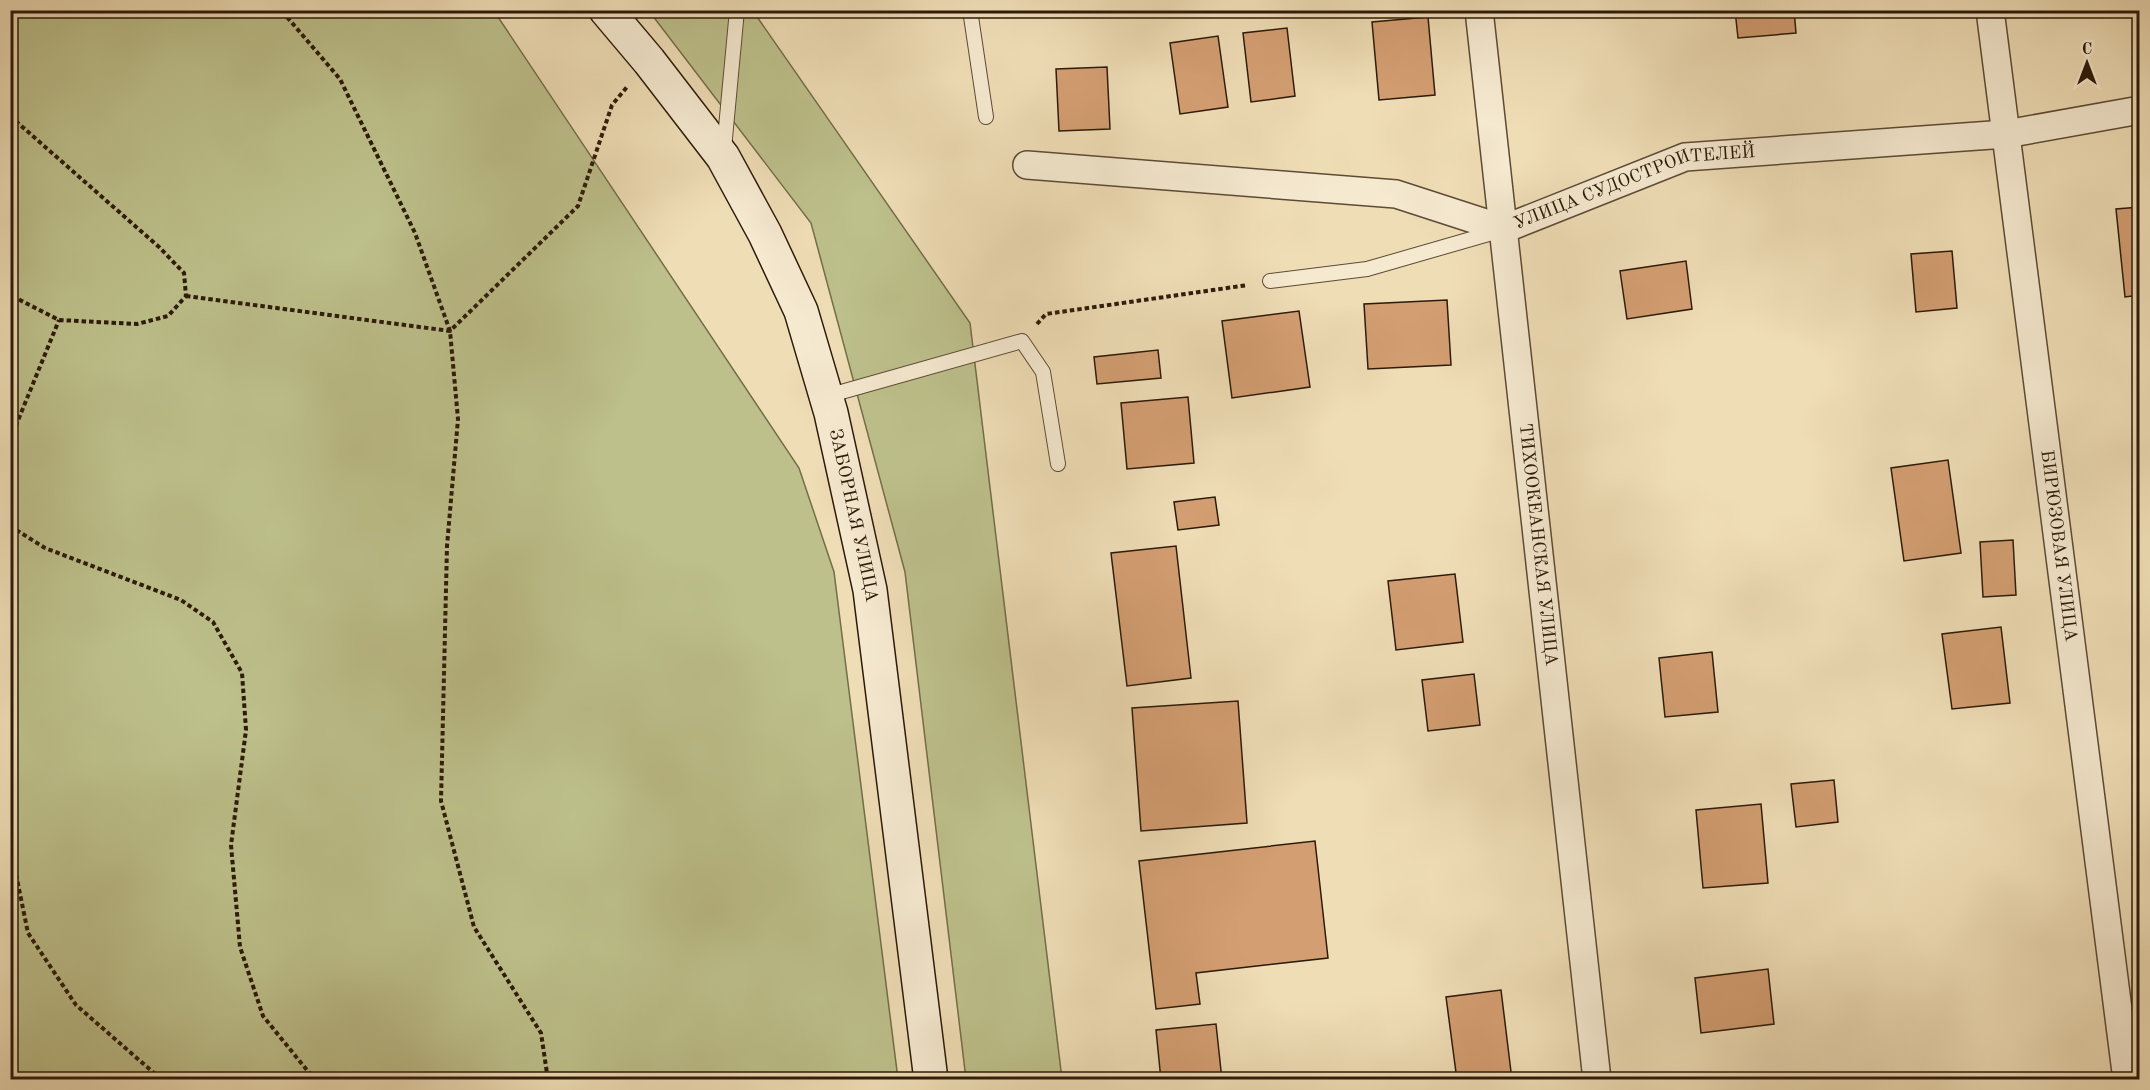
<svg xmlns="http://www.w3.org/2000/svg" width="2150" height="1090" font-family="'Old Standard TT',serif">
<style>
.green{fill:#bdc08b;stroke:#746d4a;stroke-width:1.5}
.building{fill:#d39e72;stroke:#2c1a0a;stroke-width:1.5}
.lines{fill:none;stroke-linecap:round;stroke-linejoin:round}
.lane-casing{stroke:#5d4b35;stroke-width:16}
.street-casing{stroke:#5d4b35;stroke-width:30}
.secondary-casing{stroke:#2c1a0a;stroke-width:36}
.path{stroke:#2c1a0a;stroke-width:4;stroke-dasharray:4.5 3;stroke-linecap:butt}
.lane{stroke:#f5e9d0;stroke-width:14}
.street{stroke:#f5e9d0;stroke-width:27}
.secondary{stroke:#f5e9d0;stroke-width:33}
.labels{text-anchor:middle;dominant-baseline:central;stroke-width:5;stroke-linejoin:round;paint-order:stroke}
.street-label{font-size:18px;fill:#2c1a0a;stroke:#f5e9d0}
</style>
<rect width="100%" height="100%" fill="#efddb6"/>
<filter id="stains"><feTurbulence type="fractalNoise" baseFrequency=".00333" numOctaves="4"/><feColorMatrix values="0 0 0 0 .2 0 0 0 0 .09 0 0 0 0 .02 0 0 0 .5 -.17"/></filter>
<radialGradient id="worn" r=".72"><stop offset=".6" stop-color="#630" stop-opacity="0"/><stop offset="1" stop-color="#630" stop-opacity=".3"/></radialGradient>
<path class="green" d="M 10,11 L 494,11 L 799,468 L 834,572 L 898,1079 L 11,1079 Z
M 649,11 L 753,11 L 970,323 L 1062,1079 L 966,1079 L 905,572 L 811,223 Z"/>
<path class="building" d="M 1735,10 L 1794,10 L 1796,33 L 1738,38 Z
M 1850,10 L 1913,10 L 1913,14 L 1851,16 Z
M 1428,17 L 1435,95 L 1379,100 L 1372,22 Z
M 1287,28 L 1295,96 L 1251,102 L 1243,33 Z
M 1218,36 L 1228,107 L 1180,114 L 1170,43 Z
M 1107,67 L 1110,129 L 1059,131 L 1056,69 Z
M 2140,207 L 2140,295 L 2125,297 L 2116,209 Z
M 1952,251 L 1957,308 L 1916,312 L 1911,254 Z
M 1686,261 L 1692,309 L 1627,319 L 1620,271 Z
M 1447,300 L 1451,365 L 1368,369 L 1364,304 Z
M 1299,311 L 1310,387 L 1232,398 L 1222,321 Z
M 1158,350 L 1161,378 L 1097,384 L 1094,357 Z
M 1188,397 L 1194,463 L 1127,469 L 1121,403 Z
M 1948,460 L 1961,553 L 1904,561 L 1891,468 Z
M 1215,497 L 1219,525 L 1178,530 L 1174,502 Z
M 2013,540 L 2016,595 L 1983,597 L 1980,542 Z
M 1176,546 L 1191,678 L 1127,686 L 1111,553 Z
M 1455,574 L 1463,642 L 1396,650 L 1388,581 Z
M 2001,627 L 2010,703 L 1952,709 L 1942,634 Z
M 1712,652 L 1718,712 L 1665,717 L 1659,658 Z
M 1474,674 L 1480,725 L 1428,731 L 1422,680 Z
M 1238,701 L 1247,823 L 1141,831 L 1132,708 Z
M 1834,780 L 1838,822 L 1796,827 L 1791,784 Z
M 1761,804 L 1768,883 L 1703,888 L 1696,810 Z
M 1315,841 L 1328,958 L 1196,973 L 1200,1004 L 1156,1009 L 1139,861 Z
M 1768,969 L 1774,1024 L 1701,1033 L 1695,978 Z
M 1501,990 L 1512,1080 L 1457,1080 L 1446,997 Z
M 1216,1024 L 1222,1080 L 1161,1080 L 1156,1030 Z"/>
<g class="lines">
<defs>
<path id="lane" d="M 970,10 L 986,117
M 724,149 L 737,10
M 1270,281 L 1367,269 L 1499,231
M 827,396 L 1022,341 L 1043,372 L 1058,464"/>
<g id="street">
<path id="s1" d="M 1479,10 L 1597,1080"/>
<path id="s2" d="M 1990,10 L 2127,1080"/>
<path id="s3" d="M 1027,165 L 1396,194 L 1504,229 L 1685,157 L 2006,134 L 2140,110"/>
</g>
<g id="secondary">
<path id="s4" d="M 606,10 L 649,61 L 723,157 L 765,234 L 801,311 L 831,413 L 870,590 L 931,1080"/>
</g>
</defs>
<use href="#lane" class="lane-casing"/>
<use href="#street" class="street-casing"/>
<use href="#secondary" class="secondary-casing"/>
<path class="path" d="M 274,10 L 287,17 L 340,79 L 415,233 L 450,331 L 458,419 L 447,546 L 441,801 L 474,927 L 541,1033 L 548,1080
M 10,116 L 159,247 L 184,273 L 186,296 L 168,316 L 137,324 L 59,320 L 10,295
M 186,296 L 450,331 L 578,206 L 612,105 L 627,87
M 1037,324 L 1046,314 L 1248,285
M 10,440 L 59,320
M 10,526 L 45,548 L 181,600 L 213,622 L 242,673 L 246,730 L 231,845 L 240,947 L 263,1016 L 315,1080
M 10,845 L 28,933 L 76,1005 L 162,1080"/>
<use href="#lane" class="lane"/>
<use href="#street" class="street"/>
<use href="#secondary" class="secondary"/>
</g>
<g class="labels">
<g class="street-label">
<text stroke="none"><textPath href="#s3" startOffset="622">УЛИЦА СУДОСТРОИТЕЛЕЙ</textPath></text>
<text stroke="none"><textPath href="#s4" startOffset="572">ЗАБОРНАЯ УЛИЦА</textPath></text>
<text stroke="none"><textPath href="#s1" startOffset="538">ТИХООКЕАНСКАЯ УЛИЦА</textPath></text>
<text stroke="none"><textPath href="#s2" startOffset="540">БИРЮЗОВАЯ УЛИЦА</textPath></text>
</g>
</g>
<rect width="2150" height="1090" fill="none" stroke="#efddb6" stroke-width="36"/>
<rect x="12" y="12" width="2126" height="1066" fill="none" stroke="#2c1a0a" stroke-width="3"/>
<rect x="18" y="18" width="2114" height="1054" fill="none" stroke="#2c1a0a" stroke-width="1.5"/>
<g transform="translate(2087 63)" stroke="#f5e9d0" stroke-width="4.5" paint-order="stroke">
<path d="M0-4.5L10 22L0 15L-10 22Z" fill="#2c1a0a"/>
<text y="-9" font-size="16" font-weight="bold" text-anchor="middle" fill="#2c1a0a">С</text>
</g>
<rect width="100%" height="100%" filter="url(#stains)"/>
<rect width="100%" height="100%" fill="url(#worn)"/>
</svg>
